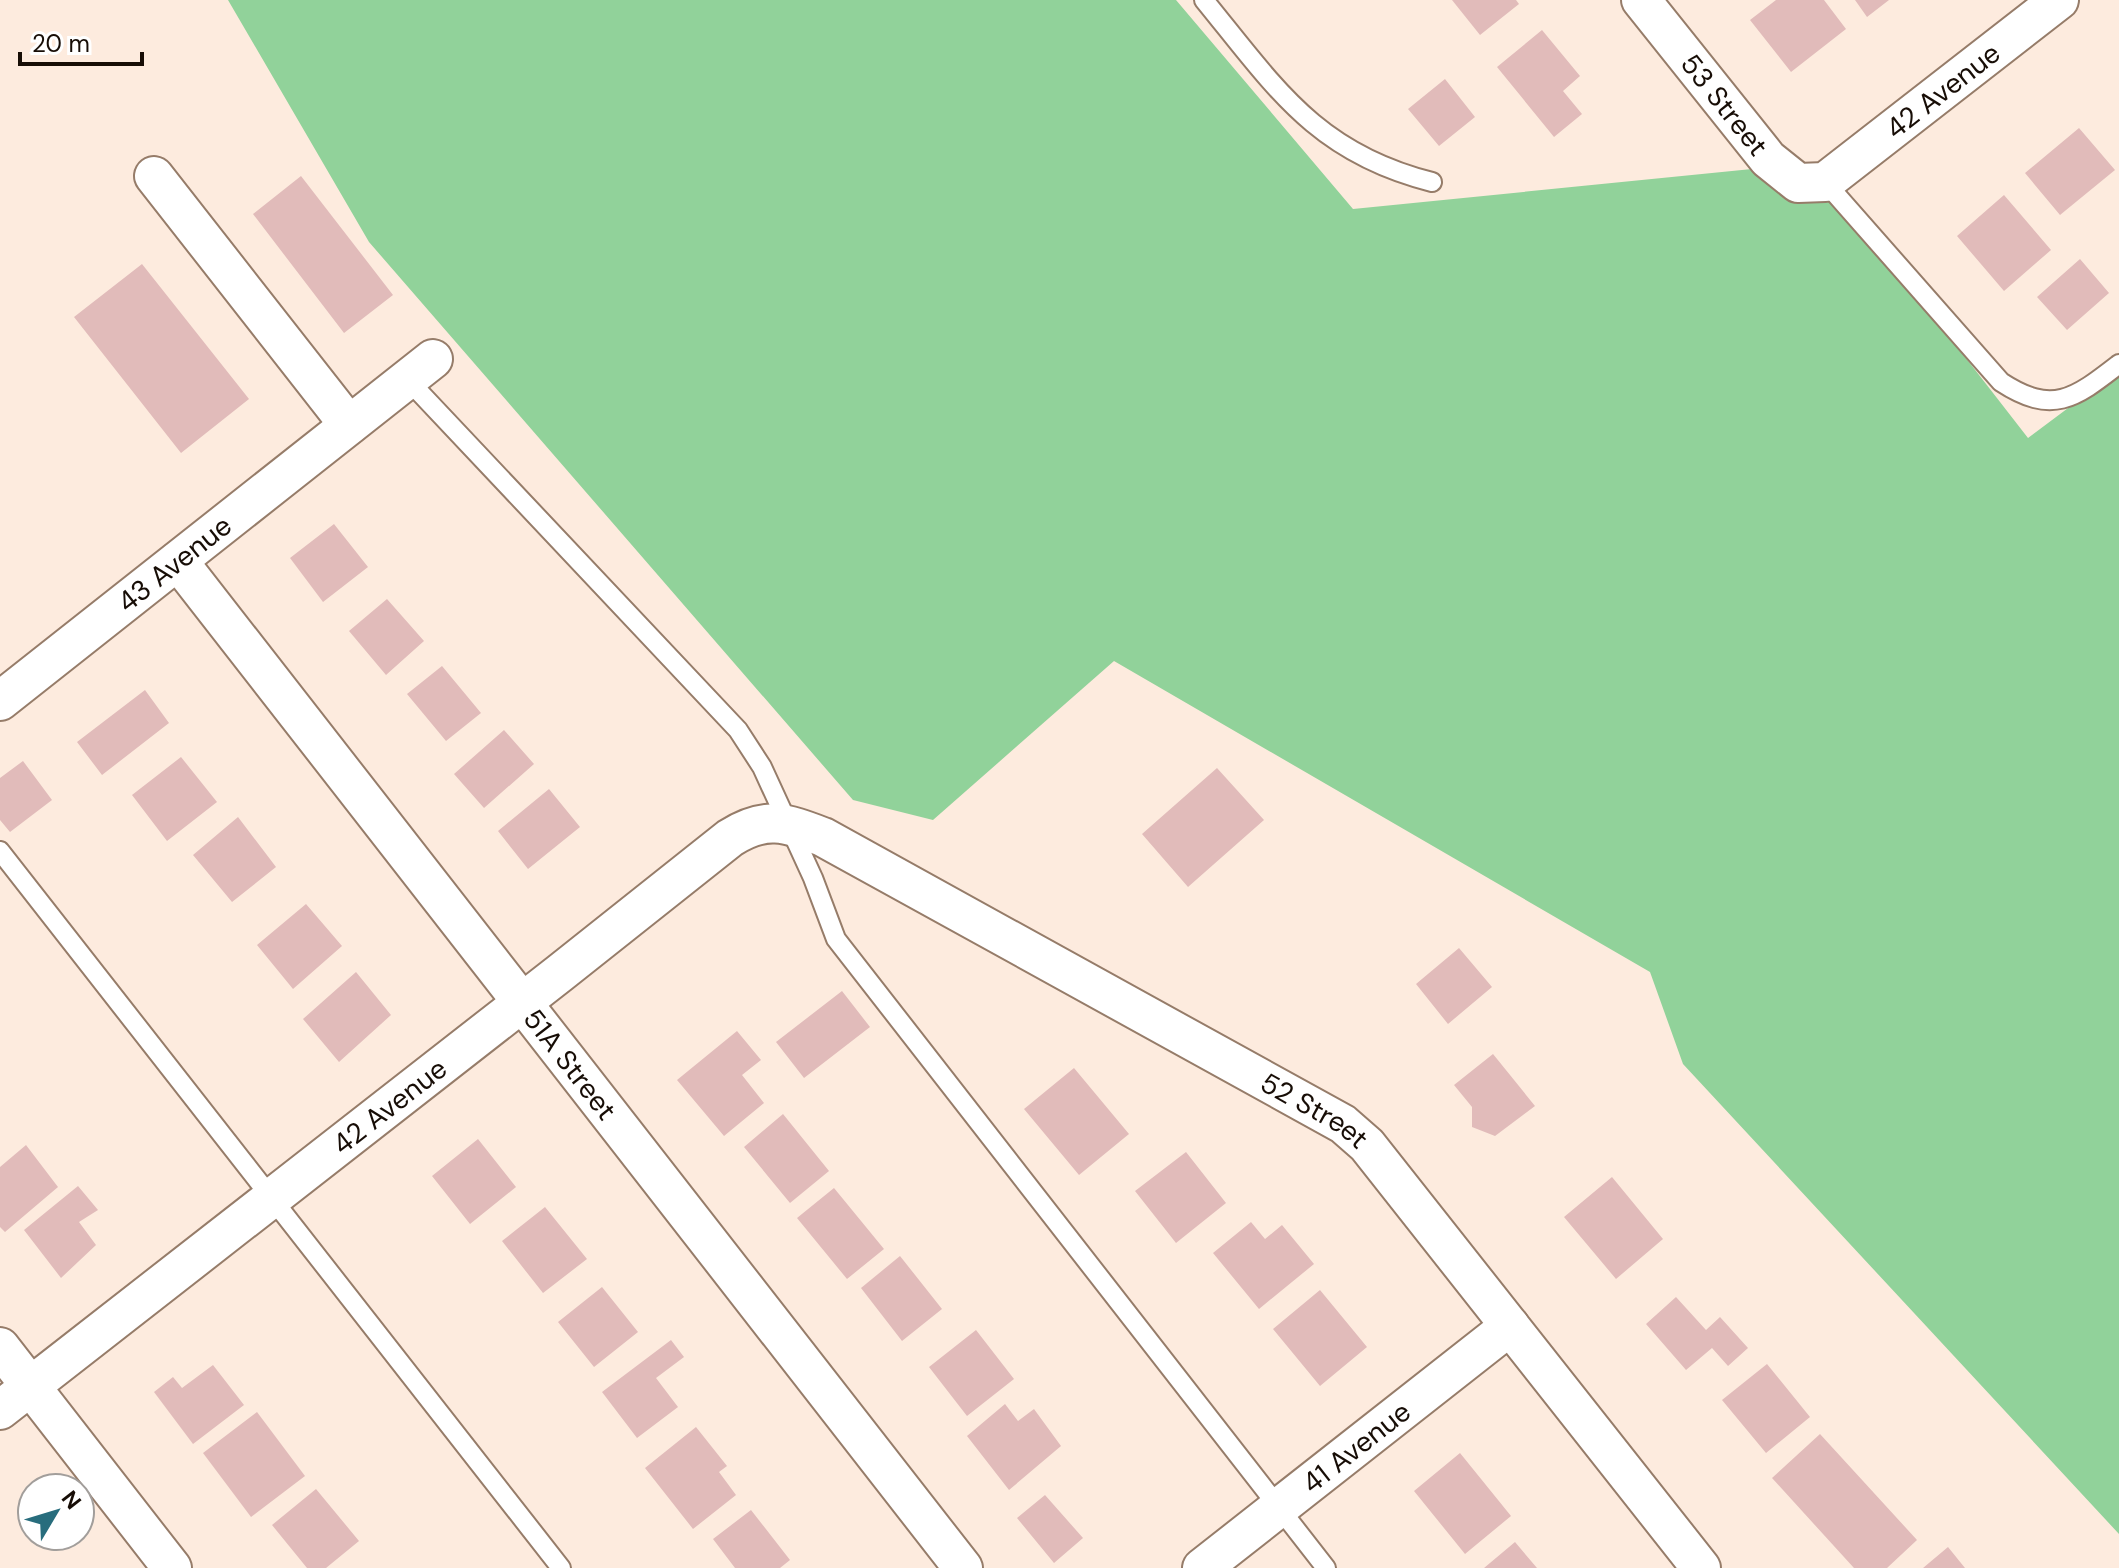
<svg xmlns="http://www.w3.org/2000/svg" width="2119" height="1568" font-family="'DM Sans',sans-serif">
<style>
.green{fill:#91d29a}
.building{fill:#e1bbba}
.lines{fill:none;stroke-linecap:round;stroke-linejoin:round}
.service-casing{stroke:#967c69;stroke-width:22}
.minor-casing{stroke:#967c69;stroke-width:42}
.service{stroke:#fff;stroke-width:18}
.minor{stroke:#fff;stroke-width:38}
.labels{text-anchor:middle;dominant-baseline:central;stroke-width:8;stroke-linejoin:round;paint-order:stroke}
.street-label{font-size:28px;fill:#170d06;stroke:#fff}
</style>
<rect width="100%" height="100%" fill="#fdebde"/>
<path class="green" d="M 228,0 L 1176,0 L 1353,209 L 1762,168 L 1826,178 L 2028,438 L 2119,370 L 2119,1534 L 1683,1064 L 1650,972 L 1114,661 L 933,820 L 853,800 L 369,242 Z"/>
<path class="building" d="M 1452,0 L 1516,0 L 1519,4 L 1480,35 Z
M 1776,0 L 1824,0 L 1846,29 L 1791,72 L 1750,20 Z
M 1855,0 L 1889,0 L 1867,17 Z
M 1542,30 L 1580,76 L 1563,91 L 1582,114 L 1554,137 L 1497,67 Z
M 1445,79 L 1475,117 L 1439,146 L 1408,109 Z
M 2079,128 L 2115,170 L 2060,215 L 2025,173 Z
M 301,176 L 393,295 L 344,333 L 253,214 Z
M 2004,195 L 2051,250 L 2004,291 L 1957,236 Z
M 2080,259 L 2109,293 L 2067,330 L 2037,297 Z
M 142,264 L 249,399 L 181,453 L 74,317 Z
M 334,524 L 368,567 L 323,602 L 290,558 Z
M 387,599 L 424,641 L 386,675 L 349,631 Z
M 442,666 L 481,713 L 446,741 L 407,694 Z
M 145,690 L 169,723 L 102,775 L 77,742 Z
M 504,730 L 534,764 L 484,808 L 454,774 Z
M 181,757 L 217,802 L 167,841 L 132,795 Z
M 23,761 L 52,800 L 10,832 L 0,820 L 0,778 Z
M 1217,768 L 1264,820 L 1188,887 L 1142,834 Z
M 549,789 L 580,827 L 528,869 L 498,831 Z
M 238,817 L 276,867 L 232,902 L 193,855 Z
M 306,904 L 342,946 L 293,989 L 257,945 Z
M 1459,948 L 1492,987 L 1448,1024 L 1416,984 Z
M 356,972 L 391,1015 L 339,1062 L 303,1019 Z
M 842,991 L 870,1027 L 804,1078 L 776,1042 Z
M 737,1031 L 761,1060 L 742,1075 L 764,1103 L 724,1136 L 677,1080 Z
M 1493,1054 L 1535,1106 L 1495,1136 L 1472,1127 L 1472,1107 L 1454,1085 Z
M 1074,1068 L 1129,1134 L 1079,1175 L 1024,1109 Z
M 783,1114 L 829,1171 L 790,1203 L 744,1147 Z
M 478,1139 L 516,1187 L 470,1224 L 432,1176 Z
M 26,1145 L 58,1187 L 5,1232 L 0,1227 L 0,1167 Z
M 1186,1152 L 1226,1203 L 1176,1243 L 1135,1191 Z
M 1612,1177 L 1663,1239 L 1616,1279 L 1564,1217 Z
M 78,1186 L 98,1210 L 79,1222 L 96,1245 L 61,1278 L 24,1230 Z
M 834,1188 L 884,1249 L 847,1279 L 797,1218 Z
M 545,1207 L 587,1259 L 543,1293 L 502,1241 Z
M 1251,1222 L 1265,1239 L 1282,1225 L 1314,1264 L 1259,1309 L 1213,1253 Z
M 900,1256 L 942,1309 L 902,1341 L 861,1288 Z
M 602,1287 L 638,1332 L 594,1367 L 558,1322 Z
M 1320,1290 L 1367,1347 L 1320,1386 L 1273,1329 Z
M 1676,1297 L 1706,1330 L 1720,1317 L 1748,1348 L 1728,1366 L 1712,1348 L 1686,1370 L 1646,1324 Z
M 976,1330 L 1014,1379 L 967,1416 L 929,1367 Z
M 671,1340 L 684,1357 L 656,1378 L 678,1407 L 637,1438 L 602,1392 Z
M 1767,1364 L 1810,1417 L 1766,1453 L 1722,1400 Z
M 213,1365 L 244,1405 L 193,1444 L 154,1392 L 173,1377 L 182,1388 Z
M 1005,1404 L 1018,1421 L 1034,1409 L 1061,1446 L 1009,1490 L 967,1436 Z
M 257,1412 L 305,1476 L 251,1517 L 203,1453 Z
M 696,1427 L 727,1466 L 719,1472 L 736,1495 L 693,1529 L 645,1468 Z
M 1820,1434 L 1917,1540 L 1887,1568 L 1854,1568 L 1772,1478 Z
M 1460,1453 L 1511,1516 L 1465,1554 L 1414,1491 Z
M 316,1489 L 359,1541 L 326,1568 L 307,1568 L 272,1525 Z
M 1045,1495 L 1083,1538 L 1054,1563 L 1017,1518 Z
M 751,1510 L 790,1560 L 780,1568 L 735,1568 L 713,1539 Z
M 1515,1542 L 1537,1568 L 1484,1568 Z
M 1948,1547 L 1965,1568 L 1923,1568 Z"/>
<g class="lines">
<defs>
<path id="service" d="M 1204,0 C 1275,87 1316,153 1432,182
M 1825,182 L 2001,382 C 2053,416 2075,398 2119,364
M 408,380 L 738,730 L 762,767 L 813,878 L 836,939 L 1326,1568
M 0,851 L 561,1568"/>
<g id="minor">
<path id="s1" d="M 1641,0 L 1768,159 L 1798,183 L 1825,182 L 2059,0"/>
<path d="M 154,176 L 349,425"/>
<path id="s2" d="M 178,561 L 963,1568"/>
<path id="s3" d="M 0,701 L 433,359"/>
<path d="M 0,1347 L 172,1568"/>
<path id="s4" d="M 0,1410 L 560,973 L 730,838 C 766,815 786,823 823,837 L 1343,1124 L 1367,1145 L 1701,1568"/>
<path id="s5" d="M 1202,1568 L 1510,1326"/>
</g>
</defs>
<use href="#service" class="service-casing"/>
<use href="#minor" class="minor-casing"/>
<use href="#service" class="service"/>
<use href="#minor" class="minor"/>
</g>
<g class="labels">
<g class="street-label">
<text stroke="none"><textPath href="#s1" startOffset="418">42 Avenue</textPath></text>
<text stroke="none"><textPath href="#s1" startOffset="134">53 Street</textPath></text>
<text stroke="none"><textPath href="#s3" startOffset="222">43 Avenue</textPath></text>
<text stroke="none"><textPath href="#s2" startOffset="638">51A Street</textPath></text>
<text stroke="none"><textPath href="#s4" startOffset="494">42 Avenue</textPath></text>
<text stroke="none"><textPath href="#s4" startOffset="1588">52 Street</textPath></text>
<text stroke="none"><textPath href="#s5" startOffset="196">41 Avenue</textPath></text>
</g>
</g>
<g transform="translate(56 1512) rotate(52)"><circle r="38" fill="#ffffff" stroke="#a29e9b" stroke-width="2"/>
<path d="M0-6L14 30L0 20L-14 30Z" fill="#286d7d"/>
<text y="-12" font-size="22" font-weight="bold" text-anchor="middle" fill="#170d06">N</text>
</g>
<path d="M20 52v12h122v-12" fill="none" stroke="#170d06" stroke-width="4"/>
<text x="32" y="52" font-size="24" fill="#170d06" stroke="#ffffff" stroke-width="6" paint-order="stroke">20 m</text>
</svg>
